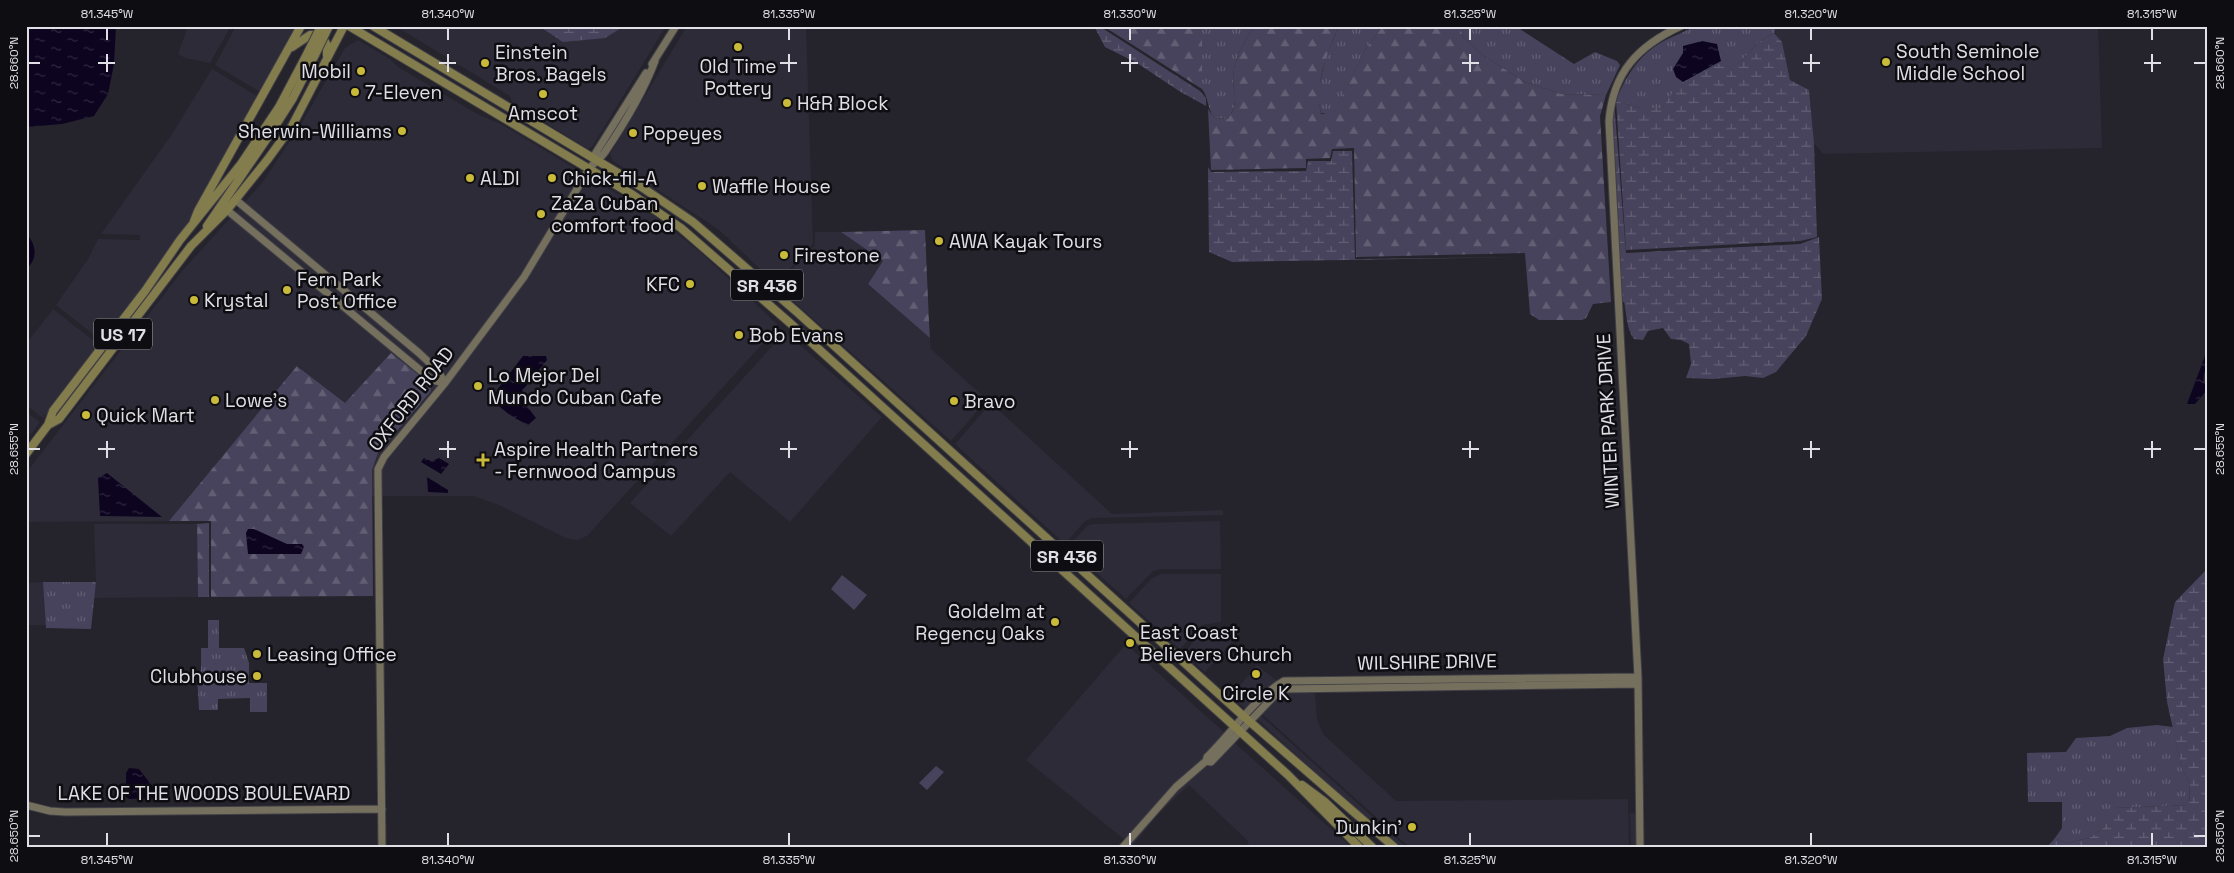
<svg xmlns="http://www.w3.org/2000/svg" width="2234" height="873" font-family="'Space Grotesk',sans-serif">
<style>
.built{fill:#2e2b39}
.grass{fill:url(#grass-tufts)}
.forest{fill:url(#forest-firs)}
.wetland{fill:url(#wetland-marsh)}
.pitch{fill:#48435c}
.water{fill:url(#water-ripples)}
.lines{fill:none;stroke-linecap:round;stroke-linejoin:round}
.secondary-casing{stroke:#403f46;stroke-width:9}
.primary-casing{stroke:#403f46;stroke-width:10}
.secondary{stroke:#75705d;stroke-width:7}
.primary{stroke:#837c4c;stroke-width:8}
.primary-bridge-casing{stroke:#403f46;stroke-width:10;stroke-linecap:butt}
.primary-bridge{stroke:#837c4c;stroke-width:8}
.ticks{fill:none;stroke:#e0dfe5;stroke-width:2}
.poi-dot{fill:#c9ba3a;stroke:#0e0d11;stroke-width:2}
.labels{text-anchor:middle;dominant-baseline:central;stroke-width:5;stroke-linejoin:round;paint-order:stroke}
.shield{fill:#0e0d11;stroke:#a1a0a5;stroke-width:1}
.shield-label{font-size:18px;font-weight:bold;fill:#e0dfe5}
.poi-label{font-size:19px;fill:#e0dfe5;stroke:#0e0d11;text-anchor:start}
.street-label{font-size:19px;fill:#e0dfe5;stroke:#0e0d11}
.neatline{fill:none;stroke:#e0dfe5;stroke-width:2}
.ticks-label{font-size:12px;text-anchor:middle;fill:#e0dfe5}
</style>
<defs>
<pattern id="grass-tufts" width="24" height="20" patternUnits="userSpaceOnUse" patternTransform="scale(1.25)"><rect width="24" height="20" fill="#48435c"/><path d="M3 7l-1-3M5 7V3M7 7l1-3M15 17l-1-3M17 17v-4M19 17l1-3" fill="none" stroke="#625e73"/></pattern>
<pattern id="forest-firs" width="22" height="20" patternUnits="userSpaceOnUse" patternTransform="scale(1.25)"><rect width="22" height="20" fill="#48435c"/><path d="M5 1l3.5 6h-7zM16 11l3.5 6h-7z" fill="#625e73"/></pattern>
<pattern id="wetland-marsh" width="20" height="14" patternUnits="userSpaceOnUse" patternTransform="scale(1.25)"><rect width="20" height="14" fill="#48435c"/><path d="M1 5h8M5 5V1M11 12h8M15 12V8" fill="none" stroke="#625e73"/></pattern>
<pattern id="water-ripples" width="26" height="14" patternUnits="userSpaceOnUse" patternTransform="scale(1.25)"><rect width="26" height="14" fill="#0d0420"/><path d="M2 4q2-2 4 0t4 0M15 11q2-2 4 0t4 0" fill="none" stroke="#302840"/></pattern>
</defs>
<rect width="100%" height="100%" fill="#25232b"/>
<path class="built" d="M 188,26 L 231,26 L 210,63 L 185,58 L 178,54 Z
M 236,26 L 298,26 L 262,93 L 215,65 Z
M 395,26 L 666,26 L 592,147 L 588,149 L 512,102 L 510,96 Z
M 687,26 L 806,26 L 813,244 L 776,284 L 718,229 L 613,161 L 610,154 Z
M 1776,26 L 2098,26 L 2102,148 L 1823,154 L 1814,143 L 1809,90 L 1790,80 L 1782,42 L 1774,33 Z
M 358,40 L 390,59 L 398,67 L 479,115 L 501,124 L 656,217 L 700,252 L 777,324 L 777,328 L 587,536 L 577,540 L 566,538 L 499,505 L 473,496 L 372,496 L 372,470 L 378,453 L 431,391 L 346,404 L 298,366 L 169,521 L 26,522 L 26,473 L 183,270 L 262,183 L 301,124 L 345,48 Z
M 212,69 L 260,98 L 190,226 L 102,341 L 56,305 L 88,259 L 98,239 L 140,240 L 140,235 L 101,234 L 172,134 Z
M 815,232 L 841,232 L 883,261 L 868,284 L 930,338 L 931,349 L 987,400 L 951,441 L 776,286 L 815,245 Z
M 53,309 L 99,345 L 43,418 L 26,405 L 26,344 Z
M 785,332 L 882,417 L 790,522 L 730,472 L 671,536 L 630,503 Z
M 991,403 L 1112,514 L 1223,510 L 1223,515 L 1092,518 L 1084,522 L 1065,544 L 955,444 Z
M 26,412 L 40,422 L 26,441 Z
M 1220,521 L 1221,569 L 1161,569 L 1153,571 L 1126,599 L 1068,547 L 1087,526 L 1093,524 Z
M 94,524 L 197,524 L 198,597 L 94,598 L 96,582 Z
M 1161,574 L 1221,574 L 1221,622 L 1202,625 L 1180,649 L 1129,603 L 1151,579 Z
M 43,582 L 46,625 L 26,625 L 26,583 Z
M 1210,628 L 1229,628 L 1231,643 L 1205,672 L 1184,653 L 1201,633 Z
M 1126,644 L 1226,734 L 1204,760 L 1125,840 L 1026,760 Z
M 1257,665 L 1276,680 L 1281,680 L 1247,710 L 1231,696 Z
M 1291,691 L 1311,691 L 1315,694 L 1317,720 L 1324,735 L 1396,801 L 1628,799 L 1629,847 L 1409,847 L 1262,714 L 1277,698 Z
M 1260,715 L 1406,847 L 1400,847 L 1325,781 L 1257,719 Z
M 1235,743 L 1351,847 L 1245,847 L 1249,842 L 1189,785 L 1160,812 L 1131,847 L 1126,847 L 1178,790 L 1207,764 L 1213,764 Z
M 1630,813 L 1637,813 L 1638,847 L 1631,847 Z"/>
<path class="grass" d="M 1202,26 L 1254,26 C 1246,40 1237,53 1234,69 C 1230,91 1242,97 1228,119 L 1214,118 C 1207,108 1209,98 1202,89 Z
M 1339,26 L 1383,26 L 1365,50 L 1333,115 L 1321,113 L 1317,94 L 1326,57 Z
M 1460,26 L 1515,26 L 1574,64 L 1595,52 L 1617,61 L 1620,65 L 1606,95 L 1561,94 L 1525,82 L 1484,56 L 1463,37 Z
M 1694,26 L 1776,26 L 1774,33 L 1760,41 L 1741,61 L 1668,100 L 1662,108 L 1640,108 L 1616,101 C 1626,76 1638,56 1662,42 C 1672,36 1684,33 1694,26 Z
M 43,582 L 96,582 L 91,629 L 46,628 Z
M 208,620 L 219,620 L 219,648 L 244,648 L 249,663 L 249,683 L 267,683 L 267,712 L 250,712 L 250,698 L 218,699 L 218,710 L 199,710 L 197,675 L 201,670 L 201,648 L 208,648 Z
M 2157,725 L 2173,727 L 2182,769 L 2190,783 L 2189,805 L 2114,808 L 2103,828 L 2089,838 L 2066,843 L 2055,838 L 2062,828 L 2062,802 L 2028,802 L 2027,753 L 2066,752 L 2076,738 L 2110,736 L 2127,728 Z"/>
<path class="forest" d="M 1103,26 L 1202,26 L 1202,89 Z
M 1254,26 L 1339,26 C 1327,54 1314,83 1321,114 L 1333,114 L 1365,50 L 1383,26 L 1460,26 L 1463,37 L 1484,56 L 1525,82 L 1561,94 L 1606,95 L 1600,116 L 1611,302 L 1593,304 L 1586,318 L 1582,320 L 1539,320 L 1530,314 L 1525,253 L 1356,257 L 1354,148 L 1332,149 L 1330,158 L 1306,159 L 1306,168 L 1211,170 L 1208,109 L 1214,118 L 1228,119 C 1242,99 1230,90 1234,69 C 1237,53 1246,40 1254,26 Z
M 925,230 L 929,322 L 930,338 L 868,284 L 883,261 L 841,232 Z
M 391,353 L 430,384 L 431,391 L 378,453 L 372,470 L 373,596 L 211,597 L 211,521 L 169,521 L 297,366 L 345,403 Z
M 209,523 L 209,597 L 198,597 L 197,524 Z"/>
<path class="wetland" d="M 539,26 L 624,26 L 605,38 L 563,42 Z
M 1094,26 L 1099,26 L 1200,91 L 1206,98 L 1206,106 L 1179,91 L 1137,63 L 1105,47 Z
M 1774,33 L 1782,42 L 1790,80 L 1809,90 L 1814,143 L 1817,237 L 1800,241 L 1626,250 L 1616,101 L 1640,108 L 1662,108 L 1677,86 L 1721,63 L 1732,65 L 1741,61 L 1760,41 Z
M 1614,101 L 1626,253 L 1800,244 L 1819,237 L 1822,299 L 1806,336 L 1776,372 L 1763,378 L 1745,376 L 1713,379 L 1686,378 L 1691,364 L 1689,344 L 1681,340 L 1671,339 L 1663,328 L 1648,331 L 1643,340 L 1634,339 C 1626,328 1627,315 1624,302 L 1621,301 L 1611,121 Z
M 1333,151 L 1352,151 L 1355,259 L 1524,257 L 1232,262 L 1209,252 L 1208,167 L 1211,172 L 1306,171 L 1308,161 L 1331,161 Z
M 2208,568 L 2208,847 L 2047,847 L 2055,838 L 2066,843 L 2089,838 L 2103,828 L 2113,808 L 2189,805 L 2190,783 L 2182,769 L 2167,702 L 2163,659 L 2175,602 Z"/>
<path class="pitch" d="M 842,575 L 867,595 L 854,610 L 831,589 Z
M 213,673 L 221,673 L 221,686 L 213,686 Z
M 936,766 L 944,772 L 927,790 L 919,783 Z"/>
<path class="water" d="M 26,26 L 116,26 L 114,64 L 108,94 L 94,116 L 62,124 L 26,127 Z
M 1702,41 L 1717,44 L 1721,61 L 1683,82 L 1676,77 L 1673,69 L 1683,53 L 1683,46 Z
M 26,234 C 37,244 38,260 26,269 Z
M 2208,348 L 2208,371 L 2204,373 L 2203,383 L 2208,386 L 2208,389 L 2195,404 L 2187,404 Z
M 523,356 L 546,356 L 547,360 L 522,391 L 526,405 L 536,418 L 528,425 L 511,416 L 490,399 Z
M 424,458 L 432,461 L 439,458 L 449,464 L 441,474 L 421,462 Z
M 107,473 L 162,517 L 100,516 L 98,478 Z
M 427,477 L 448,490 L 448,493 L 428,492 Z
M 248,529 L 254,529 L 287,544 L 302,544 L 304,547 L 301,554 L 248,554 L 246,533 Z
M 129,768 L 139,769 L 156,791 L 155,798 L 129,799 L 126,797 L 126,773 Z"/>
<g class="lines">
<defs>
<path id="secondary" d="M 652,64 L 676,26
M 595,160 L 595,154 L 646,73
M 236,200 L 419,353 L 438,371 L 445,383
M 227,210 L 432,380 L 445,383
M 1206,761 L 1211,762 L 1277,693 L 1286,689 L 1638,684
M 26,805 L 50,811 L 65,812 L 382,809
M 382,847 L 378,479 L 378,469 L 384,457 L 445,383 L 524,277 L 589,169 C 594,162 601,158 605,152 C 624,124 643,93 655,61
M 1123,847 L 1176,787 L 1206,761 L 1207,757 C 1232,733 1253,699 1284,681 L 1638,677
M 1640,847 L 1638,677 L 1609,121 C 1613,72 1638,46 1681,26"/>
<path id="primary" d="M 349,26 L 633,195 L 681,228 L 790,323 L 1288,775 L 1359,847
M 373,26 L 643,188 L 693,222 L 798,313 L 1241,714 L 1394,847
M 292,47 L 310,35 L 321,35 L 327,45 L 327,56
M 194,221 L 198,211 L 301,26
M 207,226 L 270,134 L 293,98 L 315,55
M 48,425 L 59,419 L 191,246 L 227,210 L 268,159 L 292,126 L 344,26
M 26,454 L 48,425 L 53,411 L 145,291 L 180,240 L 241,164 L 279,107 L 308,52
M 1302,785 L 1325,802 L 1372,847"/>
</defs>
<use href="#secondary" class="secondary-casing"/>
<use href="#primary" class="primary-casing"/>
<use href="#secondary" class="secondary"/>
<use href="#primary" class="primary"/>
<defs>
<path id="primary-bridge" d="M 308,52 L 321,26
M 315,55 L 329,26"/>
</defs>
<use href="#primary-bridge" class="primary-bridge-casing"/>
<use href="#primary-bridge" class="primary-bridge"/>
</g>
<path class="ticks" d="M 107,28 L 107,40M 448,28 L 448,40M 789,28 L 789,40M 1130,28 L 1130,40M 1470,28 L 1470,40M 1811,28 L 1811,40M 2152,28 L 2152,40M 107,54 L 107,72M 448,54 L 448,72M 789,54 L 789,72M 1130,54 L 1130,72M 1470,54 L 1470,72M 1811,54 L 1811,72M 2152,54 L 2152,72M 28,63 L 40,63M 98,63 L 115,63M 439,63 L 456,63M 780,63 L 797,63M 1121,63 L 1138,63M 1462,63 L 1479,63M 1803,63 L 1820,63M 2144,63 L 2161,63M 2194,63 L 2206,63M 107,441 L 107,458M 448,441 L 448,458M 789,441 L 789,458M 1130,441 L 1130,458M 1470,441 L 1470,458M 1811,441 L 1811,458M 2152,441 L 2152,458M 28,449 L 40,449M 98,449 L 115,449M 439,449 L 456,449M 780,449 L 797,449M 1121,449 L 1138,449M 1462,449 L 1479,449M 1803,449 L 1820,449M 2144,449 L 2161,449M 2194,449 L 2206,449M 107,833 L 107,846M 448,833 L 448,846M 789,833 L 789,846M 1130,833 L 1130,846M 1470,833 L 1470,846M 1811,833 L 1811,846M 2152,833 L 2152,846M 28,836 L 40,836M 2194,836 L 2206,836"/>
<g class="poi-dot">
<circle cx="738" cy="47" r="5"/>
<circle cx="1886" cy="62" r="5"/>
<circle cx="485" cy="63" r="5"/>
<circle cx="361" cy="71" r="5"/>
<circle cx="355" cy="92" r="5"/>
<circle cx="543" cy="94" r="5"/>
<circle cx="787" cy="103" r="5"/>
<circle cx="402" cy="131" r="5"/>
<circle cx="633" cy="133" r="5"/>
<circle cx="470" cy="178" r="5"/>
<circle cx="552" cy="178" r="5"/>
<circle cx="702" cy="186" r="5"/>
<circle cx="541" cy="214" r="5"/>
<circle cx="939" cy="241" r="5"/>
<circle cx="784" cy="255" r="5"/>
<circle cx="690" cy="284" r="5"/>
<circle cx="287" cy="290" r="5"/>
<circle cx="194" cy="300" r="5"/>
<circle cx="739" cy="335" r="5"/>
<circle cx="478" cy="386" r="5"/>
<circle cx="215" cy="400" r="5"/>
<circle cx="954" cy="401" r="5"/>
<circle cx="86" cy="415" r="5"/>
<path d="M480.5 452.5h5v5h5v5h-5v5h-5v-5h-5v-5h5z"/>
<circle cx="1055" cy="622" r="5"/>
<circle cx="1130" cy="643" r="5"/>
<circle cx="257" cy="654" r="5"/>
<circle cx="1256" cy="674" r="5"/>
<circle cx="257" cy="676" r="5"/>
<circle cx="1412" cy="827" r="5"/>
</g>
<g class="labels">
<g class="shield">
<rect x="731" y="269.5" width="72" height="31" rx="4"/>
<rect x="94" y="318.5" width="58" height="31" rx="4"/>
<rect x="1031" y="540.5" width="72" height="31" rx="4"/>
</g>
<g class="shield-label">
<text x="767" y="285">SR 436</text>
<text x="123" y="334">US 17</text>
<text x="1067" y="556">SR 436</text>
</g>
<g class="poi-label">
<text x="1896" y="51">South Seminole<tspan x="1896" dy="22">Middle School</tspan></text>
<text x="495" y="52">Einstein<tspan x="495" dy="22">Bros. Bagels</tspan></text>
<text x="738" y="66" text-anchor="middle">Old Time<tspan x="738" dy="22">Pottery</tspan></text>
<text x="351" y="71" text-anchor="end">Mobil</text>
<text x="365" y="92">7-Eleven</text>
<text x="797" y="103">H&amp;R Block</text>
<text x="543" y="113" text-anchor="middle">Amscot</text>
<text x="392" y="131" text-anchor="end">Sherwin-Williams</text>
<text x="643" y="133">Popeyes</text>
<text x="480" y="178">ALDI</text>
<text x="562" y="178">Chick-fil-A</text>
<text x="712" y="186">Waffle House</text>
<text x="551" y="203">ZaZa Cuban<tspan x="551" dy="22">comfort food</tspan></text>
<text x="949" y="241">AWA Kayak Tours</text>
<text x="794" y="255">Firestone</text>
<text x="297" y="279">Fern Park<tspan x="297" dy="22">Post Office</tspan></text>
<text x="680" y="284" text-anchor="end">KFC</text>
<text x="204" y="300">Krystal</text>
<text x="749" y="335">Bob Evans</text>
<text x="488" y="375">Lo Mejor Del<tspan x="488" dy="22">Mundo Cuban Cafe</tspan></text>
<text x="225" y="400">Lowe's</text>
<text x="964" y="401">Bravo</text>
<text x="96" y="415">Quick Mart</text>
<text x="494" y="449">Aspire Health Partners<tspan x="494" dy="22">- Fernwood Campus</tspan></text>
<text x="1045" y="611" text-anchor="end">Goldelm at<tspan x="1045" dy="22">Regency Oaks</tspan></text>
<text x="1140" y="632">East Coast<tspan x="1140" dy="22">Believers Church</tspan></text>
<text x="267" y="654">Leasing Office</text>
<text x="247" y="676" text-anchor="end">Clubhouse</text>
<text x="1256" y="693" text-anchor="middle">Circle K</text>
<text x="1402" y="827" text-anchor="end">Dunkin'</text>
</g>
<g class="street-label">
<text transform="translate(411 399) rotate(-52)">OXFORD ROAD</text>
<text transform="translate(1608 421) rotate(-93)">WINTER PARK DRIVE</text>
<text transform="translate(1427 662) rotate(-1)">WILSHIRE DRIVE</text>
<text x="204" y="793">LAKE OF THE WOODS BOULEVARD</text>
</g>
</g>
<rect width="2234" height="873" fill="none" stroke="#0e0d11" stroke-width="55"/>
<rect x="28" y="28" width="2178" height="818" class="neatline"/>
<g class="ticks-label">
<text x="107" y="18">81.345°W</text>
<text x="448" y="18">81.340°W</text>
<text x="789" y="18">81.335°W</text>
<text x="1130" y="18">81.330°W</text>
<text x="1470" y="18">81.325°W</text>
<text x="1811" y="18">81.320°W</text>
<text x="2152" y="18">81.315°W</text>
<text transform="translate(14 63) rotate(-90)" y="4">28.660°N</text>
<text transform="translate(2220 63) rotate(-90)" y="4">28.660°N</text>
<text transform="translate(14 449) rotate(-90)" y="4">28.655°N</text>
<text transform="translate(2220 449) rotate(-90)" y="4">28.655°N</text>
<text transform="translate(14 836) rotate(-90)" y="4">28.650°N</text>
<text transform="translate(2220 836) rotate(-90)" y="4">28.650°N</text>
<text x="107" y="864">81.345°W</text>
<text x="448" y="864">81.340°W</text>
<text x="789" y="864">81.335°W</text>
<text x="1130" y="864">81.330°W</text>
<text x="1470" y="864">81.325°W</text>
<text x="1811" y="864">81.320°W</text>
<text x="2152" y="864">81.315°W</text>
</g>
</svg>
